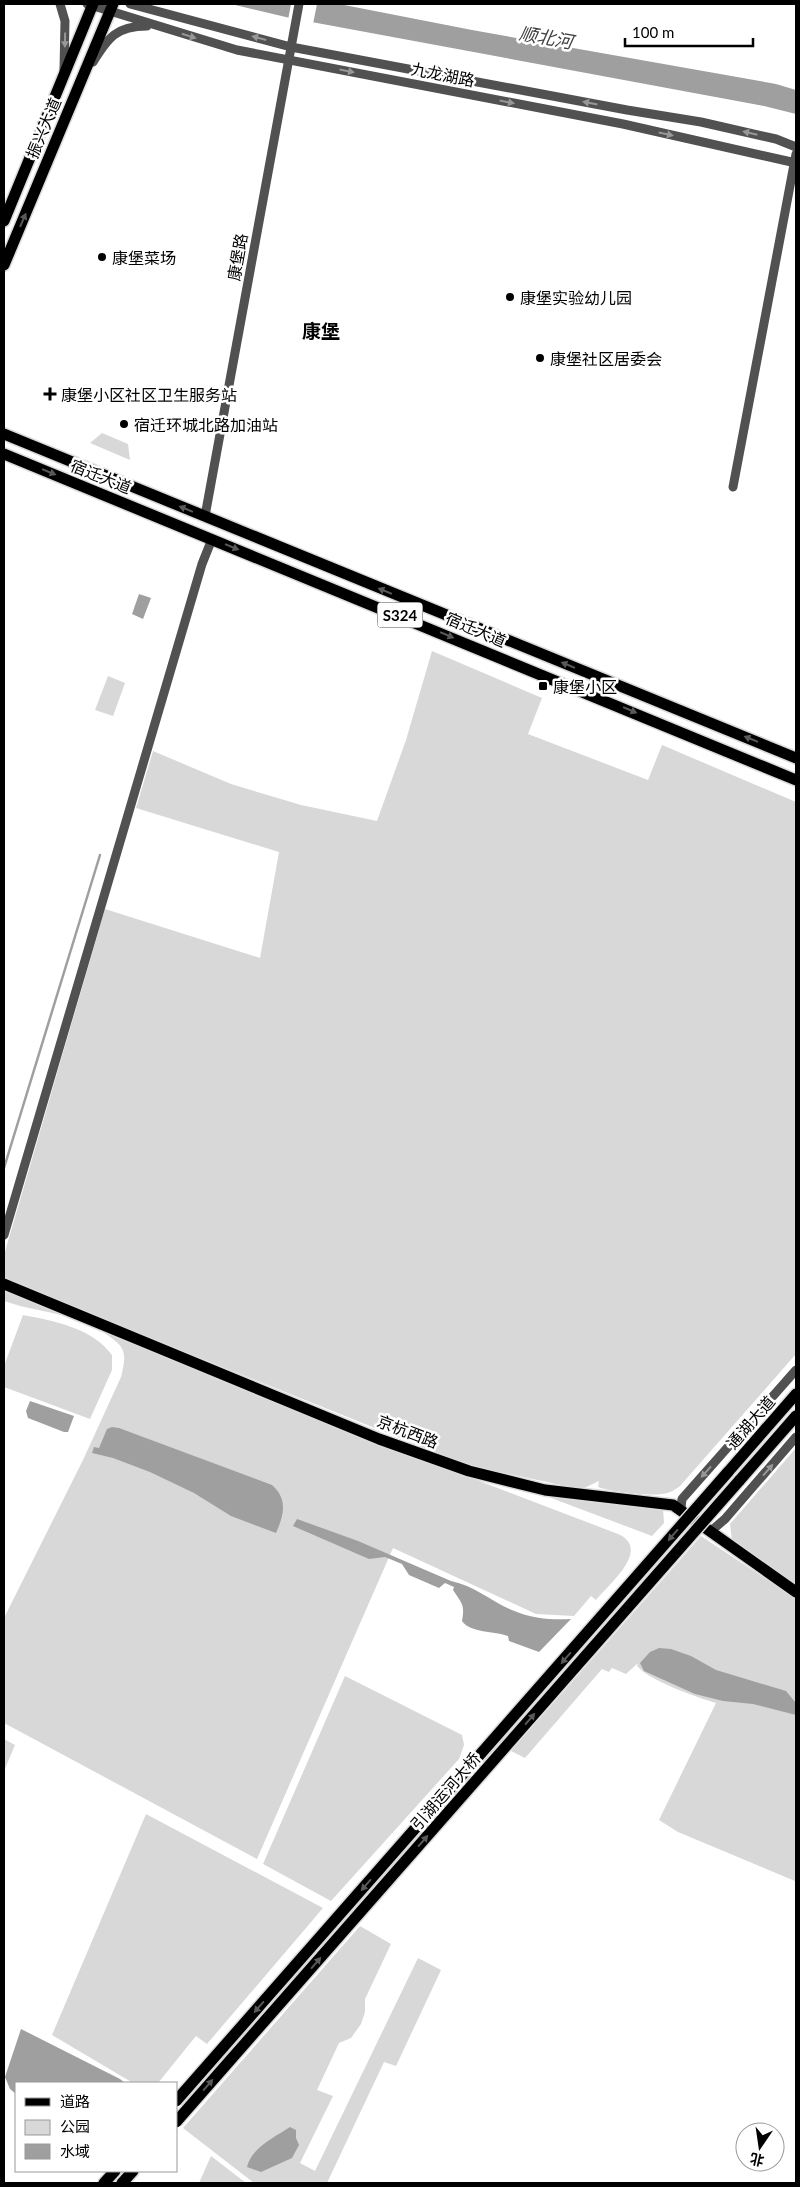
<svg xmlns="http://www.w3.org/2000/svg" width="800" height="2187" font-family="Lato,'Noto Sans SC',sans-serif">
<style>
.green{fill:#d8d8d8}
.water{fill:#9f9f9f}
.pier{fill:#fff}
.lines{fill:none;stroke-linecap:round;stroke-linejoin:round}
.stream{stroke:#9f9f9f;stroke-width:2.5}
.major-casing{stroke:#dbdbdb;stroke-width:14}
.minor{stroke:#515151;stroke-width:9}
.major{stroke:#000;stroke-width:11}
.major-bridge-casing{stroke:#dbdbdb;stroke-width:14;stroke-linecap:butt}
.major-bridge{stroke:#000;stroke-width:11}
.oneway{fill:#979797}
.oneway2{fill:#595959}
.poi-dot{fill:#000;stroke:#fff;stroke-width:2}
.labels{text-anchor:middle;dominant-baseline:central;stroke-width:5;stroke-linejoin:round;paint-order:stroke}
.shield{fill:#fff;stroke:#4c4c4c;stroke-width:1}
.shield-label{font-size:15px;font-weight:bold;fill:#000}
.street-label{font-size:16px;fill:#000;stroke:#fff}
.poi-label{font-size:16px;fill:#000;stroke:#fff;text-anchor:start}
.water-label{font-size:18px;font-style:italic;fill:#404040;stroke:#fff}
.quarter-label{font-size:19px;font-weight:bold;fill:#000;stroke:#fff}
</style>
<rect width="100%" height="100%" fill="#fff"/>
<path class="green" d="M 102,433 L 128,444 L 130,460 L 90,443 Z
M 432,651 L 542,698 L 528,734 L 648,780 L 662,745 L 796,802 L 796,1354 L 680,1486 C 675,1490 670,1493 662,1494 C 648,1496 612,1492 598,1487 L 599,1481 L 584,1488 L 575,1488 L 467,1465 L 9,1281 L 4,1276 L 4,1255 L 105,909 L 260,958 L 279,852 L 136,808 L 153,751 L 231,784 L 301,805 L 377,821 L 406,740 Z
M 108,676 L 125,683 L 113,716 L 95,710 Z
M 4,1290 L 71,1317 L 20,1306 L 4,1301 Z
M 23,1315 C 55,1321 92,1328 112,1355 L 112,1370 L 90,1419 L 4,1387 L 4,1366 Z
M 99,1329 L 422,1459 L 618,1534 C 652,1549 609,1584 596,1600 L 591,1596 L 574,1616 L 536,1614 L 393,1548 L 257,1859 L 4,1723 L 4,1618 L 83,1460 L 121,1377 C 129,1346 122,1346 99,1329 Z
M 796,1448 L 796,1587 L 732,1541 L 730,1524 Z
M 538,1493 L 663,1509 L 664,1523 L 652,1536 Z
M 701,1536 L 796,1599 L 796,1877 L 795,1881 L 678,1832 L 659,1820 L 716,1703 C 696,1697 650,1681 637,1666 L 638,1663 L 626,1674 L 612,1668 L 609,1672 L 602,1669 L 525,1758 L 511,1751 Z
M 345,1676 L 462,1735 L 464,1745 L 459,1759 L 331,1901 L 263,1864 Z
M 4,1739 L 15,1745 L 4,1771 Z
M 146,1814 L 323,1908 L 207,2044 L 196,2036 L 158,2083 L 133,2083 L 52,2035 Z
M 360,1926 L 391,1944 L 365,1999 L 365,2012 L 361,2024 L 351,2038 L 339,2043 L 317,2090 L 333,2096 L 300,2163 L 315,2171 L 418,1958 L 441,1970 L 396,2066 L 384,2062 L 327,2183 L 254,2183 L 183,2128 Z
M 211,2156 L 246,2183 L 199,2183 Z"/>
<path class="water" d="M 231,4 L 339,4 L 472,30 L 776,84 L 796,90 L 796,114 L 764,106 L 290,18 Z
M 139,594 L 151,598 L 143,619 L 132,614 Z
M 30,1401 L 74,1416 L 68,1432 L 64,1432 L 28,1418 L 26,1411 Z
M 112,1427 L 119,1428 L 272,1485 C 288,1499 284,1515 276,1533 L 231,1516 L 194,1493 L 150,1472 L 113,1458 L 92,1453 L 94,1447 L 99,1448 L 107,1429 Z
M 297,1519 L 358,1541 L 451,1581 C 476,1586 494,1604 517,1612 C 535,1619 553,1620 571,1619 L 539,1652 L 509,1641 L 508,1636 C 495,1631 470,1633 462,1621 C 465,1604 462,1604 453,1590 L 454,1587 L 445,1583 L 439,1588 L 409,1575 L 402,1564 L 385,1557 L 369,1559 L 293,1526 Z
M 659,1648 L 671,1649 L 691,1656 L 716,1670 L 786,1691 L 796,1703 L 796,1715 L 753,1704 L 723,1701 L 695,1694 L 644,1671 L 640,1663 L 650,1652 Z
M 21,2029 L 120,2079 L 125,2083 L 16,2083 L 16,2094 L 10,2089 L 5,2077 Z
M 290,2127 L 296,2130 L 296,2138 L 299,2145 L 292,2158 L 261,2172 L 247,2167 C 252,2147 275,2137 290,2127 Z"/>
<path class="pier" d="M 291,4 L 317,4 L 313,24 L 288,20 Z"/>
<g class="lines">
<path class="stream" d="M 4,1168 L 100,855"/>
<defs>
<path id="major" d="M 4,221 L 93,4
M 4,265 L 113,4
M 4,434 L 796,758
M 4,454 L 796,780
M 4,1284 L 379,1439 L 469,1471 L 545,1490 L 673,1505 L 796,1592
M 728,1472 L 796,1394
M 739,1481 L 796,1416
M 104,2183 L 115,2171
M 122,2183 L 133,2171"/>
</defs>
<use href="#major" class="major-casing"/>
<path class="minor" d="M 60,4 L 65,21 L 64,70
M 87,4 L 237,50 L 623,124 L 796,163
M 130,4 L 291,47 L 627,110 L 701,122 L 776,139 L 796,147
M 93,62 C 108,38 116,26 147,26
M 733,487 L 796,154
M 205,516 L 299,4
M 4,1235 L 202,564 L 212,539
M 681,1508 L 682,1499 L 796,1370
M 711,1531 L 725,1519 L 796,1437"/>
<use href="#major" class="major"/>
<defs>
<path id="major-bridge" d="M 176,2101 L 728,1472
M 176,2122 L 739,1481"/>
</defs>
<use href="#major-bridge" class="major-bridge-casing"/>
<use href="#major-bridge" class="major-bridge"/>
</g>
<defs><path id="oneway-solid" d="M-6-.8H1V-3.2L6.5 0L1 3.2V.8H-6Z" transform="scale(1.25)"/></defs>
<g class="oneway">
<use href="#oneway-solid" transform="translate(189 36) rotate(17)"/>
<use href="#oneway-solid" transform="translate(259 38) rotate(-165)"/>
<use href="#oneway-solid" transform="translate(65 40) rotate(91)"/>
<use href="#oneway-solid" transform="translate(347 71) rotate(11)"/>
<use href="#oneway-solid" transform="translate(507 102) rotate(11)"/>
<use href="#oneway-solid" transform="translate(590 103) rotate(-169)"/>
<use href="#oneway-solid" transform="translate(750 133) rotate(-167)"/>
<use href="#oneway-solid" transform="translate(666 134) rotate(12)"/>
<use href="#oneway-solid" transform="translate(768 1470) rotate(-49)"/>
<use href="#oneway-solid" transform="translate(706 1472) rotate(132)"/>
</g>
<g class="oneway2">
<use href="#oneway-solid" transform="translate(23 220) rotate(-67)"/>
<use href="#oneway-solid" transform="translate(49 472) rotate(22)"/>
<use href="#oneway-solid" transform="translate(186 509) rotate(-158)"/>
<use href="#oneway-solid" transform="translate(232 547) rotate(22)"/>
<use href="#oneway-solid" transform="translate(385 591) rotate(-158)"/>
<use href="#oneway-solid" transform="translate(447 635) rotate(23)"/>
<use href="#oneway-solid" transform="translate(568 665) rotate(-158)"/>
<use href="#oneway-solid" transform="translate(630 710) rotate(23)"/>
<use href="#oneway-solid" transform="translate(751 739) rotate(-158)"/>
<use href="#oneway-solid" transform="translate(673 1535) rotate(131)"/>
<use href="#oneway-solid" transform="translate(566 1658) rotate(131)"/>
<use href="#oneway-solid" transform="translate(530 1719) rotate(-49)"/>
<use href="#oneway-solid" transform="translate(423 1841) rotate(-49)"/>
<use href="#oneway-solid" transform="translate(366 1885) rotate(131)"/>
<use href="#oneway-solid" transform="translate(316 1963) rotate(-49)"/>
<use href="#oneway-solid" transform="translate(259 2007) rotate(131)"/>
<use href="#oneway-solid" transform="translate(208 2085) rotate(-49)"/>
</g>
<g class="poi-dot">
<circle cx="102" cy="257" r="5"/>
<circle cx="510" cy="297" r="5"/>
<circle cx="540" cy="358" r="5"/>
<path d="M47.5 386.5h5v5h5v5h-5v5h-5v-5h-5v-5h5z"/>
<circle cx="124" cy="424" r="5"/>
<rect x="538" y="681" width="10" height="10" rx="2.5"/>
</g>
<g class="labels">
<rect class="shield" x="377.5" y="602.5" width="45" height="25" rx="4"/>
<g class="shield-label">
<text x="400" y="615">S324</text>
</g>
<g class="street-label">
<text transform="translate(443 74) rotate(11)">九龙湖路</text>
<text transform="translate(43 128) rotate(-67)">振兴大道</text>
<text transform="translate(237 257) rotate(-80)">康堡路</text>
<text transform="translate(101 476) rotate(22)">宿迁大道</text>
<text transform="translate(476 629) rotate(23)">宿迁大道</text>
<text transform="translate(750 1422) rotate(-49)">通湖大道</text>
<text transform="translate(408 1431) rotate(21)">京杭西路</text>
<text transform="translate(445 1791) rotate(-49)">引湖运河大桥</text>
</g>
<g class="poi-label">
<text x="112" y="257">康堡菜场</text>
<text x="520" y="297">康堡实验幼儿园</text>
<text x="550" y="358">康堡社区居委会</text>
<text x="61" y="394">康堡小区社区卫生服务站</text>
<text x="134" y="424">宿迁环城北路加油站</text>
<text x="553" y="686">康堡小区</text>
</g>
<g class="water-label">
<text transform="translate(546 37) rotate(10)">顺北河</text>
</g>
<g class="quarter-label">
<text x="321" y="330">康堡</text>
</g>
</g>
<rect width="800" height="2187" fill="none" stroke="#000000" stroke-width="10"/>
<rect x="15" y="2082" width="162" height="90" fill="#ffffff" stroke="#999999"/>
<rect x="25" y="2098" width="25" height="8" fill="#000000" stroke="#999999"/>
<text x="60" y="2107" font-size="15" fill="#000000">道路</text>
<rect x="25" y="2120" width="25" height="15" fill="#d8d8d8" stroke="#999999"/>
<text x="60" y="2132" font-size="15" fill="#000000">公园</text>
<rect x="25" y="2144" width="25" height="15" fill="#9f9f9f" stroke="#999999"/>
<text x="60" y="2157" font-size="15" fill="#000000">水域</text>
<g transform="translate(760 2147) rotate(193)"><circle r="24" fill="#ffffff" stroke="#999999"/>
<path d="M0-4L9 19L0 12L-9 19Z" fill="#000000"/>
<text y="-8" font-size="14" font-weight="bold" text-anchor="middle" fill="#000000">北</text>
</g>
<path d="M625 38v8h128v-8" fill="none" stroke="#000000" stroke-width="2.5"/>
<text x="632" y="38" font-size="15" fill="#000000" stroke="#ffffff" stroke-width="4" paint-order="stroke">100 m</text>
</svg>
